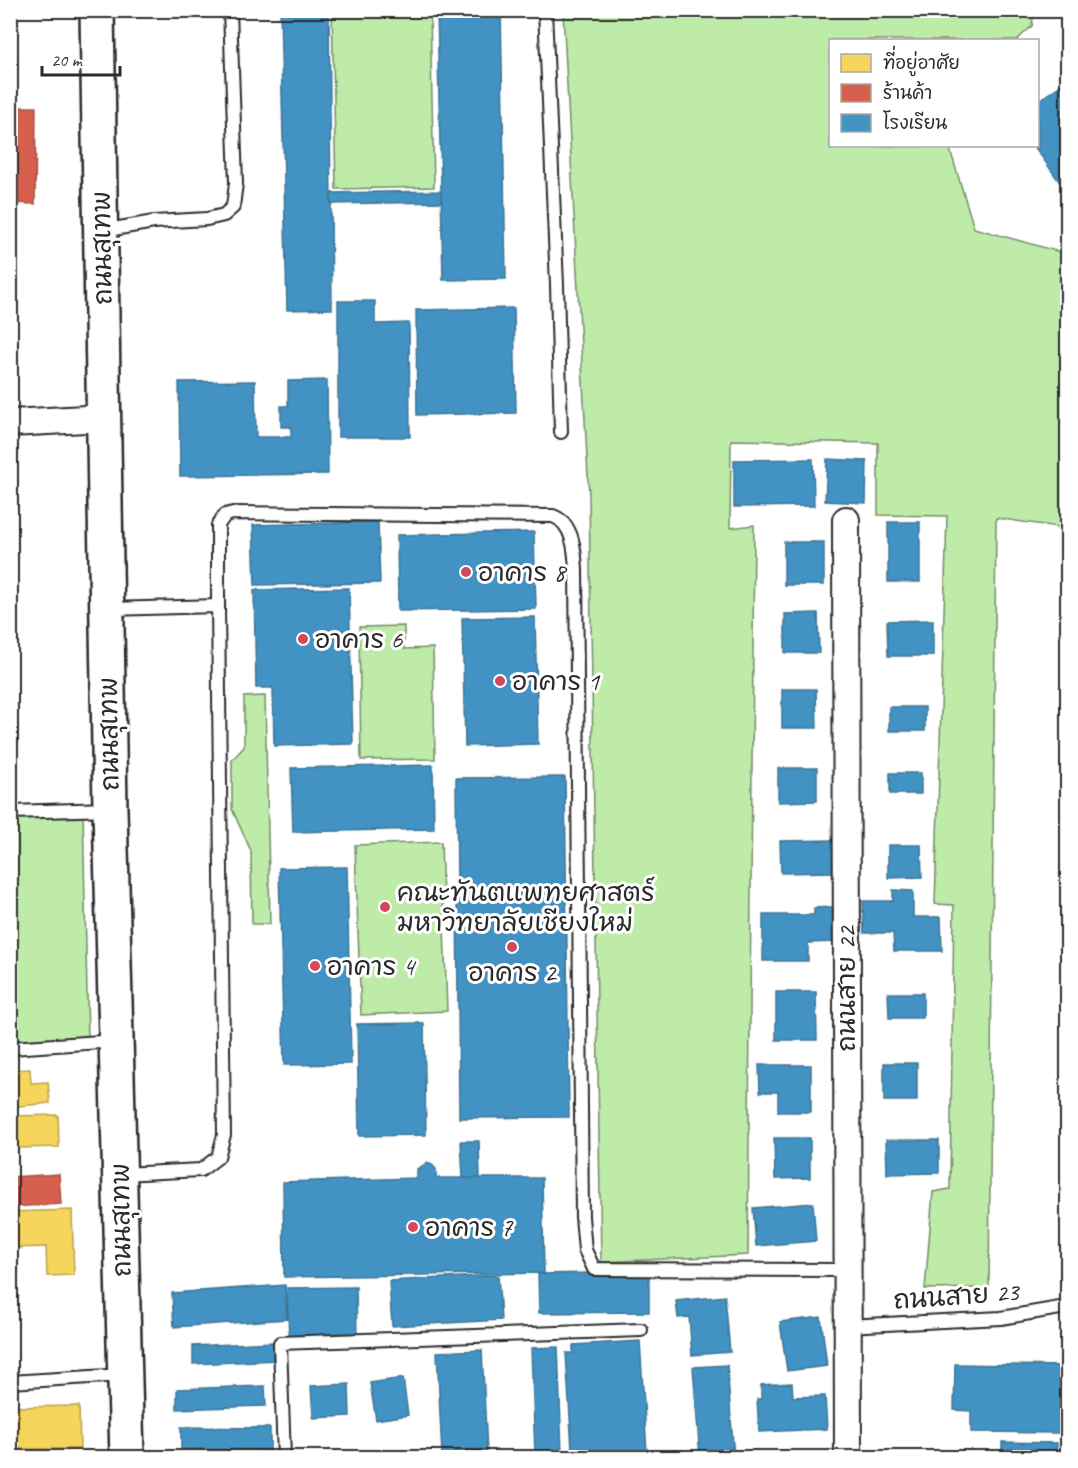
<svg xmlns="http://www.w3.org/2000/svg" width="1078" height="1468" font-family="Caveat,'Playpen Sans Thai',sans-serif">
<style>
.green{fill:#beeba8;stroke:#748b6a;stroke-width:1.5}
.homes{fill:#f6d55c;stroke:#b9a24d;stroke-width:1.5}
.shops{fill:#d6604d;stroke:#a35043;stroke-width:1.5}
.schools{fill:#4393c3;stroke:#3c7495;stroke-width:1.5}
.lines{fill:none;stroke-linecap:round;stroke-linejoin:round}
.service-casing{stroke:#2b2b2b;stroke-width:16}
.minor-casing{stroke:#2b2b2b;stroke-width:30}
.secondary-casing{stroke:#2b2b2b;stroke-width:38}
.service{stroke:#fff;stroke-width:12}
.minor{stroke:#fff;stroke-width:26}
.secondary{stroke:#fff;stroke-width:33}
.poi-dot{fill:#d1495b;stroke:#fff;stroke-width:2}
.labels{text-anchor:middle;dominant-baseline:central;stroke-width:6;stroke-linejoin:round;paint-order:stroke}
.street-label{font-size:26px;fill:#2b2b2b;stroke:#fff}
.poi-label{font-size:26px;fill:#2b2b2b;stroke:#fff;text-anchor:start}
</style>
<rect width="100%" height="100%" fill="#fff"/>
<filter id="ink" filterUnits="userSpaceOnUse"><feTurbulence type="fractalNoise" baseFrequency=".0167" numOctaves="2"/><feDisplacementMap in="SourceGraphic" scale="12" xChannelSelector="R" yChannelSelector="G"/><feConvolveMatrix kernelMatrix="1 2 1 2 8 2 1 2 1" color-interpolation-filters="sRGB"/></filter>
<g filter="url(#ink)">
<path class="green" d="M 332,11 L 430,11 L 434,187 L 336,189 Z
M 563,11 L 1034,11 L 1032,26 L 1017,40 L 830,40 L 830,146 L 949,146 L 974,228 L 1067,254 L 1067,526 L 1065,528 L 996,518 L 989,1288 L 925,1289 L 933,1192 L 950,1189 L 954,905 L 935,904 L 947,516 L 878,515 L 878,443 L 731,440 L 730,528 L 754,525 L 748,1255 L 601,1262 L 589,495 Z
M 404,626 L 404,649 L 433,648 L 435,759 L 361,760 L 359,627 Z
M 265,696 L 270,924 L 252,924 L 251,851 L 232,809 L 232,760 L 244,747 L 244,697 Z
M 83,810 L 88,1041 L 11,1047 L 10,812 Z
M 441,842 L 447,1011 L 361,1015 L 355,845 Z"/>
<path class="homes" d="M 30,1069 L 31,1083 L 48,1082 L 50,1103 L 10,1107 L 10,1070 Z
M 58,1115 L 59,1147 L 14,1148 L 14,1173 L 10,1173 L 10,1116 Z
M 72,1210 L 74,1275 L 47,1276 L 46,1247 L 10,1248 L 10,1212 Z
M 79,1406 L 80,1449 L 10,1449 L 10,1407 Z"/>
<path class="shops" d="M 10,107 L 36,107 L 35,204 L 10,203 Z
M 59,1174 L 61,1204 L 10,1207 L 10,1177 Z"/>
<path class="schools" d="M 280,10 L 329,10 L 332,309 L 287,310 Z
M 437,10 L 501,10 L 506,279 L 443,280 Z
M 1068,80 L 1068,194 L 1034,146 L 1038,146 L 1038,101 Z
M 441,191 L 442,202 L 331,204 L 331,193 Z
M 338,301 L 375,301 L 375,324 L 409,323 L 410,437 L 338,437 Z
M 514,308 L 516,413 L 417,415 L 416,310 Z
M 327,380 L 328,474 L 180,476 L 179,382 L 255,381 L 256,437 L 291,437 L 291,427 L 281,427 L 281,406 L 288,406 L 288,381 Z
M 813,459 L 814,506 L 734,507 L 734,460 Z
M 827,459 L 867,461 L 866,503 L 825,501 Z
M 378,522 L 380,583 L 255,585 L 253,525 Z
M 888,522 L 920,522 L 920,582 L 888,582 Z
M 534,532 L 536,609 L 398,611 L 397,535 Z
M 784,542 L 824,542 L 824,585 L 784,585 Z
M 349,588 L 353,744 L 274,746 L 273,688 L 256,688 L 254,590 Z
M 818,613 L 819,653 L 785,653 L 785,614 Z
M 535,617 L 538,744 L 465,746 L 462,618 Z
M 933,620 L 933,656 L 888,656 L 887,621 Z
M 782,689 L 816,689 L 817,728 L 782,728 Z
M 889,707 L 925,707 L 925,731 L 889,731 Z
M 433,765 L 434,829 L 293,832 L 291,768 Z
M 778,768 L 817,768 L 817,801 L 778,802 Z
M 890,773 L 921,773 L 921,794 L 890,794 Z
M 565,777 L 569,1117 L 459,1118 L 456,778 Z
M 834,840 L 835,872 L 781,873 L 780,841 Z
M 888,845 L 921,845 L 922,877 L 888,878 Z
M 347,867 L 351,1064 L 284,1065 L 279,868 Z
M 893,890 L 913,891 L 913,917 L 941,917 L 942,951 L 894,951 L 893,933 L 864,933 L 863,901 L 893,901 Z
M 835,907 L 835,942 L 808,943 L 808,961 L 763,961 L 763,915 L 814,915 L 814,908 Z
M 776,992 L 816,992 L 817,1040 L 776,1040 Z
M 888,993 L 923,993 L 923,1018 L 889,1018 Z
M 424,1023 L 426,1135 L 359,1136 L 357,1024 Z
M 884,1063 L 917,1063 L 917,1101 L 884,1101 Z
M 759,1065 L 811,1065 L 811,1112 L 778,1112 L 778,1092 L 760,1092 Z
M 774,1138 L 810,1138 L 810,1178 L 775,1179 Z
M 886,1140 L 939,1140 L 939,1173 L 887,1174 Z
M 461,1141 L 479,1141 L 480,1178 L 463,1178 Z
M 427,1163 L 432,1165 L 436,1169 L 436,1178 L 542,1178 L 544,1273 L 284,1277 L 283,1182 L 417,1178 L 417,1169 Z
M 813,1203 L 816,1241 L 756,1246 L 753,1208 Z
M 649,1272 L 649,1312 L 539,1313 L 538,1274 Z
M 498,1275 L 501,1320 L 392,1326 L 389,1281 Z
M 285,1285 L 287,1319 L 174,1327 L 172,1293 Z
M 356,1287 L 357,1337 L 289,1339 L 287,1288 Z
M 725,1296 L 730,1352 L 692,1355 L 689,1317 L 678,1318 L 676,1301 Z
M 821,1317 L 827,1366 L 787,1371 L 780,1322 Z
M 640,1341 L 647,1453 L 580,1457 L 579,1449 L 572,1449 L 566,1353 L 573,1353 L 573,1345 Z
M 275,1342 L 276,1360 L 193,1364 L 193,1346 Z
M 558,1347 L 562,1453 L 535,1454 L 531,1348 Z
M 482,1350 L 487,1453 L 442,1455 L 437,1352 Z
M 955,1364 L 1061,1366 L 1060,1433 L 971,1432 L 971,1411 L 954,1410 Z
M 727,1365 L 734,1458 L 700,1458 L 693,1367 Z
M 403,1378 L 408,1415 L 376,1420 L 370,1383 Z
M 792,1383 L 793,1397 L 825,1396 L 827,1429 L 759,1432 L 757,1399 L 761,1399 L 761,1385 Z
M 349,1384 L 350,1416 L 313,1418 L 311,1386 Z
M 265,1386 L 266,1406 L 177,1409 L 177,1389 Z
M 181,1427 L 270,1428 L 270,1450 L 181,1449 Z
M 1002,1442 L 1057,1443 L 1057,1458 L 1002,1458 Z"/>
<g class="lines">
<defs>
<path id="service" d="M 545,10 L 557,285 L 561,432
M 102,231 L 154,222 L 207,219 L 224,215 L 233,207 L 236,183 L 230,10
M 109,609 L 218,606 L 218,525 L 225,515 L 233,513 L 553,516 C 573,523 575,551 576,570 L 582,1217 L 585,1250 L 594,1269 L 847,1270
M 10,812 L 109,809
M 10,1048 L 116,1041
M 122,1174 L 201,1170 L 218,1157 L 224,1135 L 218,606
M 847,1326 L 1001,1318 L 1066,1307 L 1068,1305
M 10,1382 L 123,1375
M 284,1458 L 280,1343 L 641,1330"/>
<path id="minor" d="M 10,423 L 105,418
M 846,520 L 848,1458"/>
<path id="secondary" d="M 97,10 L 110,809 L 127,1458"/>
</defs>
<use href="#service" class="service-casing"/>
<use href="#minor" class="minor-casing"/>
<use href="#secondary" class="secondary-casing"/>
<use href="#service" class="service"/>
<use href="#minor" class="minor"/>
<use href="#secondary" class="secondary"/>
</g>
</g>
<g class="poi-dot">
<circle cx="466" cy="572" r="6"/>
<circle cx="303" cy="639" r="6"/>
<circle cx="500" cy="681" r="6"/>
<circle cx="385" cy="907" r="6"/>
<circle cx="512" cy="947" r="6"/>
<circle cx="315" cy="966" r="6"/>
<circle cx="413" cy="1227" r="6"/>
</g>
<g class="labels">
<g class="street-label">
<text transform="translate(102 248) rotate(-91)">ถนนสุเทพ</text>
<text transform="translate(109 734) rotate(-91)">ถนนสุเทพ</text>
<text transform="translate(846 989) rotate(-90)">ถนนสาย 22</text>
<text transform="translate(121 1220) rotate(-91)">ถนนสุเทพ</text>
<text transform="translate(956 1296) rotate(-4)">ถนนสาย 23</text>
</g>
<g class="poi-label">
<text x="478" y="572">อาคาร 8</text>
<text x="315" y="639">อาคาร 6</text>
<text x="512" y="681">อาคาร 1</text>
<text x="397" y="892">คณะทันตแพทยศาสตร์<tspan x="397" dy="30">มหาวิทยาลัยเชียงใหม่</tspan></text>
<text x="327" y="966">อาคาร 4</text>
<text x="512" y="972" text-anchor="middle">อาคาร 2</text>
<text x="425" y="1227">อาคาร 7</text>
</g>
</g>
<rect width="1078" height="1468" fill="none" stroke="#fff" stroke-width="36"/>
<rect x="18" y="18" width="1042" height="1432" fill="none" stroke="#2b2b2b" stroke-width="2" filter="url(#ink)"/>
<rect x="829" y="39" width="210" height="108" fill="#ffffff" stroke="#aaaaaa" stroke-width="1.5"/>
<rect x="841" y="54" width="30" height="18" fill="#f6d55c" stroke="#aaaaaa" stroke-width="1.5"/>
<text x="883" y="69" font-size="18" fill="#2b2b2b">ที่อยู่อาศัย</text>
<rect x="841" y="84" width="30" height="18" fill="#d6604d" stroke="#aaaaaa" stroke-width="1.5"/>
<text x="883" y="99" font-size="18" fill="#2b2b2b">ร้านค้า</text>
<rect x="841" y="114" width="30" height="18" fill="#4393c3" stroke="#aaaaaa" stroke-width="1.5"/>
<text x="883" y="129" font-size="18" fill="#2b2b2b">โรงเรียน</text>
<path d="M42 66v9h78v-9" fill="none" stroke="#2b2b2b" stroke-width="3"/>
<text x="51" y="66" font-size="18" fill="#2b2b2b" stroke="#ffffff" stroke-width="4.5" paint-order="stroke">20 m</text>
</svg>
